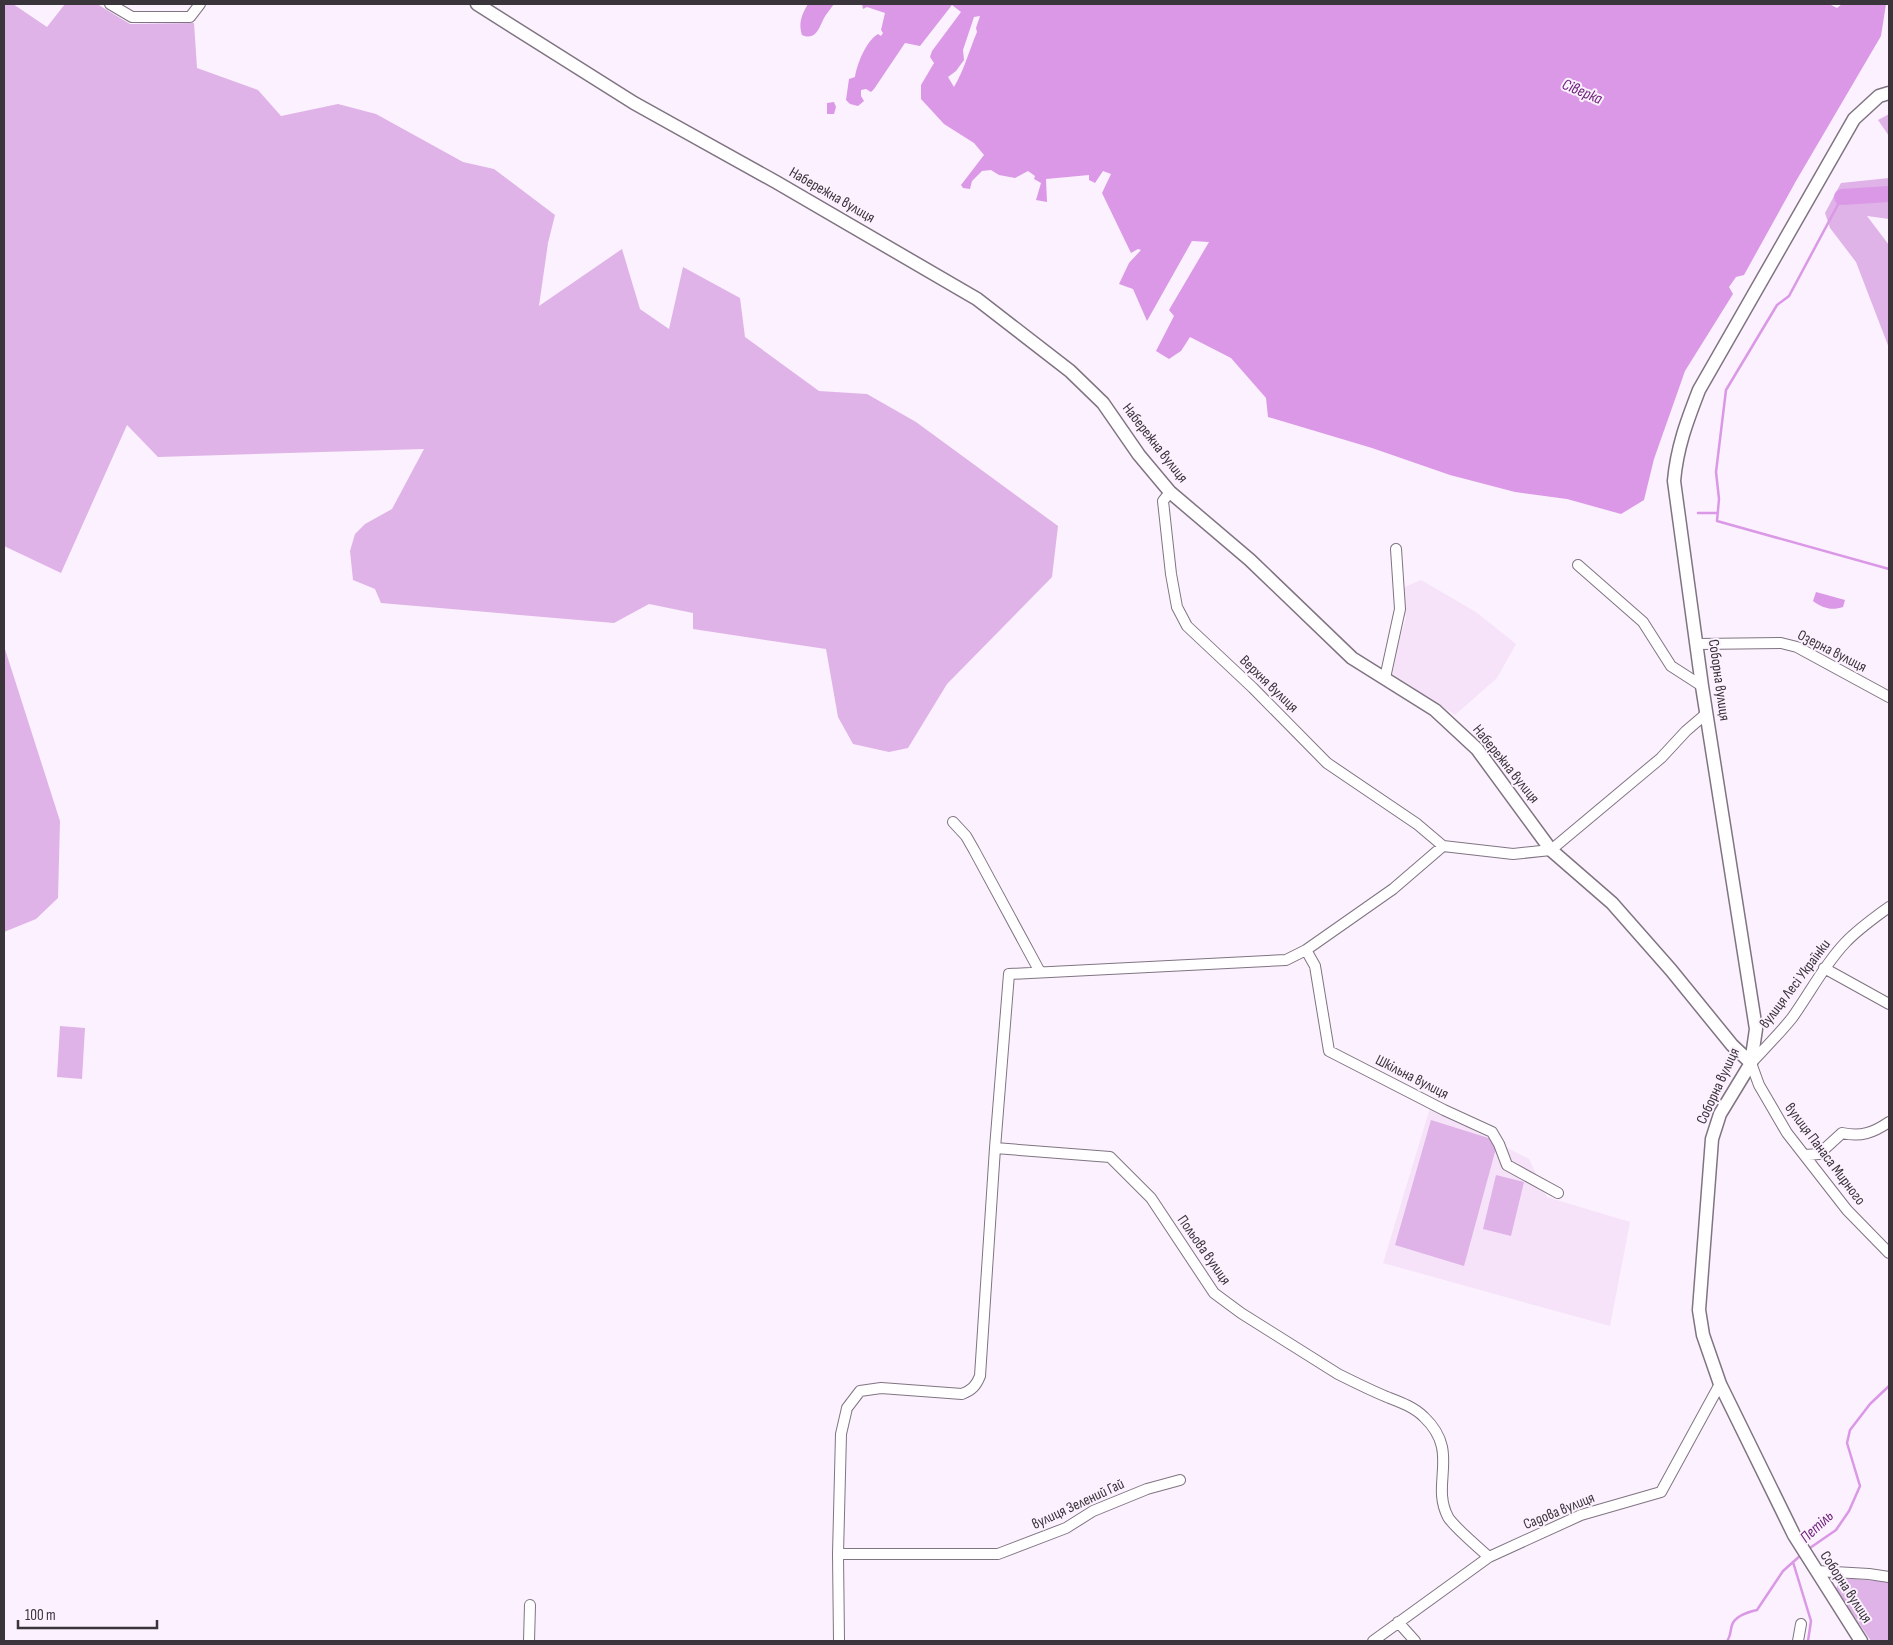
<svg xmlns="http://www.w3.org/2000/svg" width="1893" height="1645" font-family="'Sofia Sans Condensed',sans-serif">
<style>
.built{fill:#f6e3f9}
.green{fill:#dfb3e7}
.water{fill:#da98e6;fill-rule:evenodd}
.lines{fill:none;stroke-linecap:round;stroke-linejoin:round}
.stream{stroke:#da98e6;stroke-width:2.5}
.river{stroke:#da98e6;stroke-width:16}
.minor-casing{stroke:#807482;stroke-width:12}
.tertiary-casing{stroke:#807482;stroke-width:15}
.minor{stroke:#fff;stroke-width:10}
.tertiary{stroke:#fff;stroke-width:12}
.labels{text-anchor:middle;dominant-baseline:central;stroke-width:4;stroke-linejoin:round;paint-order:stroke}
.street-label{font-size:15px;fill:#3a343b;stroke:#fcf1fe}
.water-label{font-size:16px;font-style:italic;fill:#6d1f7a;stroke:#fcf1fe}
</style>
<rect width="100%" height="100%" fill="#fcf1fe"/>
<path class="built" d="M 1421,580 L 1476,612 L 1516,644 L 1497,678 L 1455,715 L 1390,672 L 1406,618 L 1402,588 Z
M 1430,1108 L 1529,1159 L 1547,1197 L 1630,1222 L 1610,1326 L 1383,1263 Z"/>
<path class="green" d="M 4,4 L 13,4 L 47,27 L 65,4 L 97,4 L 130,24 L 194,23 L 197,68 L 258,90 L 281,116 L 338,104 L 376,114 L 463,162 L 494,169 L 555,215 L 548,243 L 539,306 L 622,249 L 640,309 L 669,329 L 683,267 L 740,298 L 745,337 L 819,391 L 867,394 L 916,422 L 1058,526 L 1052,577 L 947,684 L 908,748 L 889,752 L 853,744 L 838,717 L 826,649 L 693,629 L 693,613 L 649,604 L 614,623 L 381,603 L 375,589 L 353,580 L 350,551 L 355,534 L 365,524 L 392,509 L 424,449 L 158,457 L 127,425 L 61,573 L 4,546 Z
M 1889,114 L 1889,136 L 1878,120 Z
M 1889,178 L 1889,219 L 1867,216 L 1889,245 L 1889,348 L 1856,262 L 1830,228 L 1825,213 L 1841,183 Z
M 4,646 L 60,821 L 58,898 L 36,919 L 4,932 Z
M 60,1026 L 85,1028 L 82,1079 L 57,1077 Z
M 1431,1120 L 1498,1141 L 1464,1266 L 1395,1245 Z
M 1496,1175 L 1524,1182 L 1511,1236 L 1483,1229 Z
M 1844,1578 L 1889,1582 L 1889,1641 L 1871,1641 L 1836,1589 L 1839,1581 Z"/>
<path class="water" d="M 808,4 L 834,4 C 831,8 827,13 824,18 C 819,28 816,41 802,35 C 798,23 802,14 808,4 Z
M 862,4 L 1829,4 L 1837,8 L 1842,4 L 1886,4 L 1881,36 L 1796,181 L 1744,275 L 1736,277 L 1729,287 L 1733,294 L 1685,371 L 1654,459 L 1644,500 L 1621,514 L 1567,499 L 1515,492 L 1450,475 L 1372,448 L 1268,417 L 1266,398 L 1231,358 L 1190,337 L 1181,351 L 1169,359 L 1156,351 L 1174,316 L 1169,310 L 1209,242 L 1192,241 L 1147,321 L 1133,289 L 1119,284 L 1129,263 L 1141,250 L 1138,249 L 1131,253 L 1102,193 L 1111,174 L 1103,171 L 1095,183 L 1089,180 L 1089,175 L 1046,179 L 1047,202 L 1036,200 L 1041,183 L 1034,179 L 1035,176 L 1028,171 L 1015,178 L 999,175 L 991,170 L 982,171 L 972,181 L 970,189 L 963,188 L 961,185 L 984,155 L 974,143 L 944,124 L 921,99 L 921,85 L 934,63 L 930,57 L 932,51 L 961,12 L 952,5 L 920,46 L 905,43 L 874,89 L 871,92 L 866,89 L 861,90 L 861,96 L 864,101 L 858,106 L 850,104 L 846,100 L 849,79 L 855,77 C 857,64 866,41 878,34 L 881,36 L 883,33 L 881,30 L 885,13 L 867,7 L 863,9 ZM 980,16 L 976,28 L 977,32 C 969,51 964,70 954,87 L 948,77 L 956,71 L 964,60 L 963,50 L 974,17 Z
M 834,102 L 836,107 L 834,114 L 827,114 L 827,103 Z
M 1816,592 L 1845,600 L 1843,607 C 1832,611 1822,608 1813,601 Z"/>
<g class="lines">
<path class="stream" d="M 1842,197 L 1789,296 L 1777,305 L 1726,390 L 1716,472 L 1719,499 L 1717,521 L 1889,569
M 1698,513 L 1718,513
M 1807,1550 L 1836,1530 L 1849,1511 L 1860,1486 L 1847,1443 L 1850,1430 L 1870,1404 L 1889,1386
M 1793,1562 L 1811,1621 L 1808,1641
M 1727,1641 C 1731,1636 1730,1631 1732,1625 C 1735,1616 1748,1612 1757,1610 L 1783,1571 L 1801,1555"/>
<path class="river" d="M 1842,197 L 1889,194"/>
<defs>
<path id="minor" d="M 110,4 L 132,17 L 190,17 L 200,4
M 1170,492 L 1163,501 L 1171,574 L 1177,607 L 1187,626 L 1253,688 L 1327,763 L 1417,824 L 1443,846
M 1578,565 L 1643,622 L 1671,666 L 1702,686
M 1698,644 L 1781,643 L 1797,647 L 1889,697
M 1385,678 L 1400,609 L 1396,549
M 953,822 L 966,836 L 974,850 L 1040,972
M 1889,907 C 1874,918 1858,929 1845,943 C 1824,965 1810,993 1792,1018 C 1779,1034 1765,1048 1751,1063 L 1759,1085 L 1787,1133 L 1847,1210 L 1889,1253
M 1306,950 L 1315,966 L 1329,1051 L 1444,1110 L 1492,1132 L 1499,1144 L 1507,1165 L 1558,1193
M 1824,968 L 1889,1004
M 1805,1155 L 1819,1154 L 1842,1133 C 1861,1137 1873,1133 1889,1122
M 838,1554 L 998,1554 L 1066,1528 L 1093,1511 L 1147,1489 L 1180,1480
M 1489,1557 C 1480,1549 1453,1526 1448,1517 C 1430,1483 1461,1452 1424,1417 C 1414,1407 1400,1402 1387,1397 C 1370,1390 1354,1382 1338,1374 L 1241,1313 L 1214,1293 L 1151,1198 L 1110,1157 L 995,1148 L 1009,974 L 1286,960 L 1306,950 L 1393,889 L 1443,846 L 1513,854 L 1551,850 L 1661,758 L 1686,731 L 1707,713
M 1817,1571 L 1869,1574 L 1889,1577
M 1398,1622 L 1415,1641
M 529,1641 L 530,1605
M 839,1641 L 838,1554 L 841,1434 L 847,1408 L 860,1391 L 881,1388 L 962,1394 C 972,1390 976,1386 980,1376 L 995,1148
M 1373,1641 L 1489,1557 L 1581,1515 L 1661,1492 L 1720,1384
M 1798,1641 L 1801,1624"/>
<path id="tertiary" d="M 477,4 L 634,103 L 776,182 L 977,299 L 1070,371 L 1103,403 L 1139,455 L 1170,492 L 1250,560 L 1352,658 L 1435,710 L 1477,749 L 1551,850 L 1612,903 L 1671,970 L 1732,1045 L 1751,1063
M 1861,1641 L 1794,1535 L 1720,1384 L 1703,1335 L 1699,1310 L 1712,1139 L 1720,1114 L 1751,1063 L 1756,1029 L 1702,686 L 1674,481 C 1677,447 1687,421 1699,390 L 1854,119 L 1879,96 L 1889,93"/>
</defs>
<use href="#minor" class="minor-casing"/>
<use href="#tertiary" class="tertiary-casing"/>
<use href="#minor" class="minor"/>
<use href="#tertiary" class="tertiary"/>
</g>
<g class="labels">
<g class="street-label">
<text transform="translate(832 195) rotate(30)">Набережна вулиця</text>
<text transform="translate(1155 443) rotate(52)">Набережна вулиця</text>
<text transform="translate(1832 651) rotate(27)">Озерна вулиця</text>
<text transform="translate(1719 680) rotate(82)">Соборна вулиця</text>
<text transform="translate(1269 684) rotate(44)">Верхня вулиця</text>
<text transform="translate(1506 764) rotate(51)">Набережна вулиця</text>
<text transform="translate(1795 984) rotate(-53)">вулиця Лесі Українки</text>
<text transform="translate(1412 1077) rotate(27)">Шкільна вулиця</text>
<text transform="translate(1718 1086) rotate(-65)">Соборна вулиця</text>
<text transform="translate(1825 1154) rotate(53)">вулиця Панаса Мирного</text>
<text transform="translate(1204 1250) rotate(55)">Польова вулиця</text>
<text transform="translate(1078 1504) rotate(-25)">вулиця Зелений Гай</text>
<text transform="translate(1559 1511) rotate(-22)">Садова вулиця</text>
<text transform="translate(1846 1587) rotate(57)">Соборна вулиця</text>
</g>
<g class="water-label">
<text transform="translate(1582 92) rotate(23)">Сіверка</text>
<text transform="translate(1817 1527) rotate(-43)">Петіль</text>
</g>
</g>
<rect width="1893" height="1645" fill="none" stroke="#3a343b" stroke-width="10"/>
<path d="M18 1620v8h139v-8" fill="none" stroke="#3a343b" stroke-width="2.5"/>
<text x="25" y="1620" font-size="15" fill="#3a343b" stroke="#fcf1fe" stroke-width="4" paint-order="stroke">100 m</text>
</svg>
